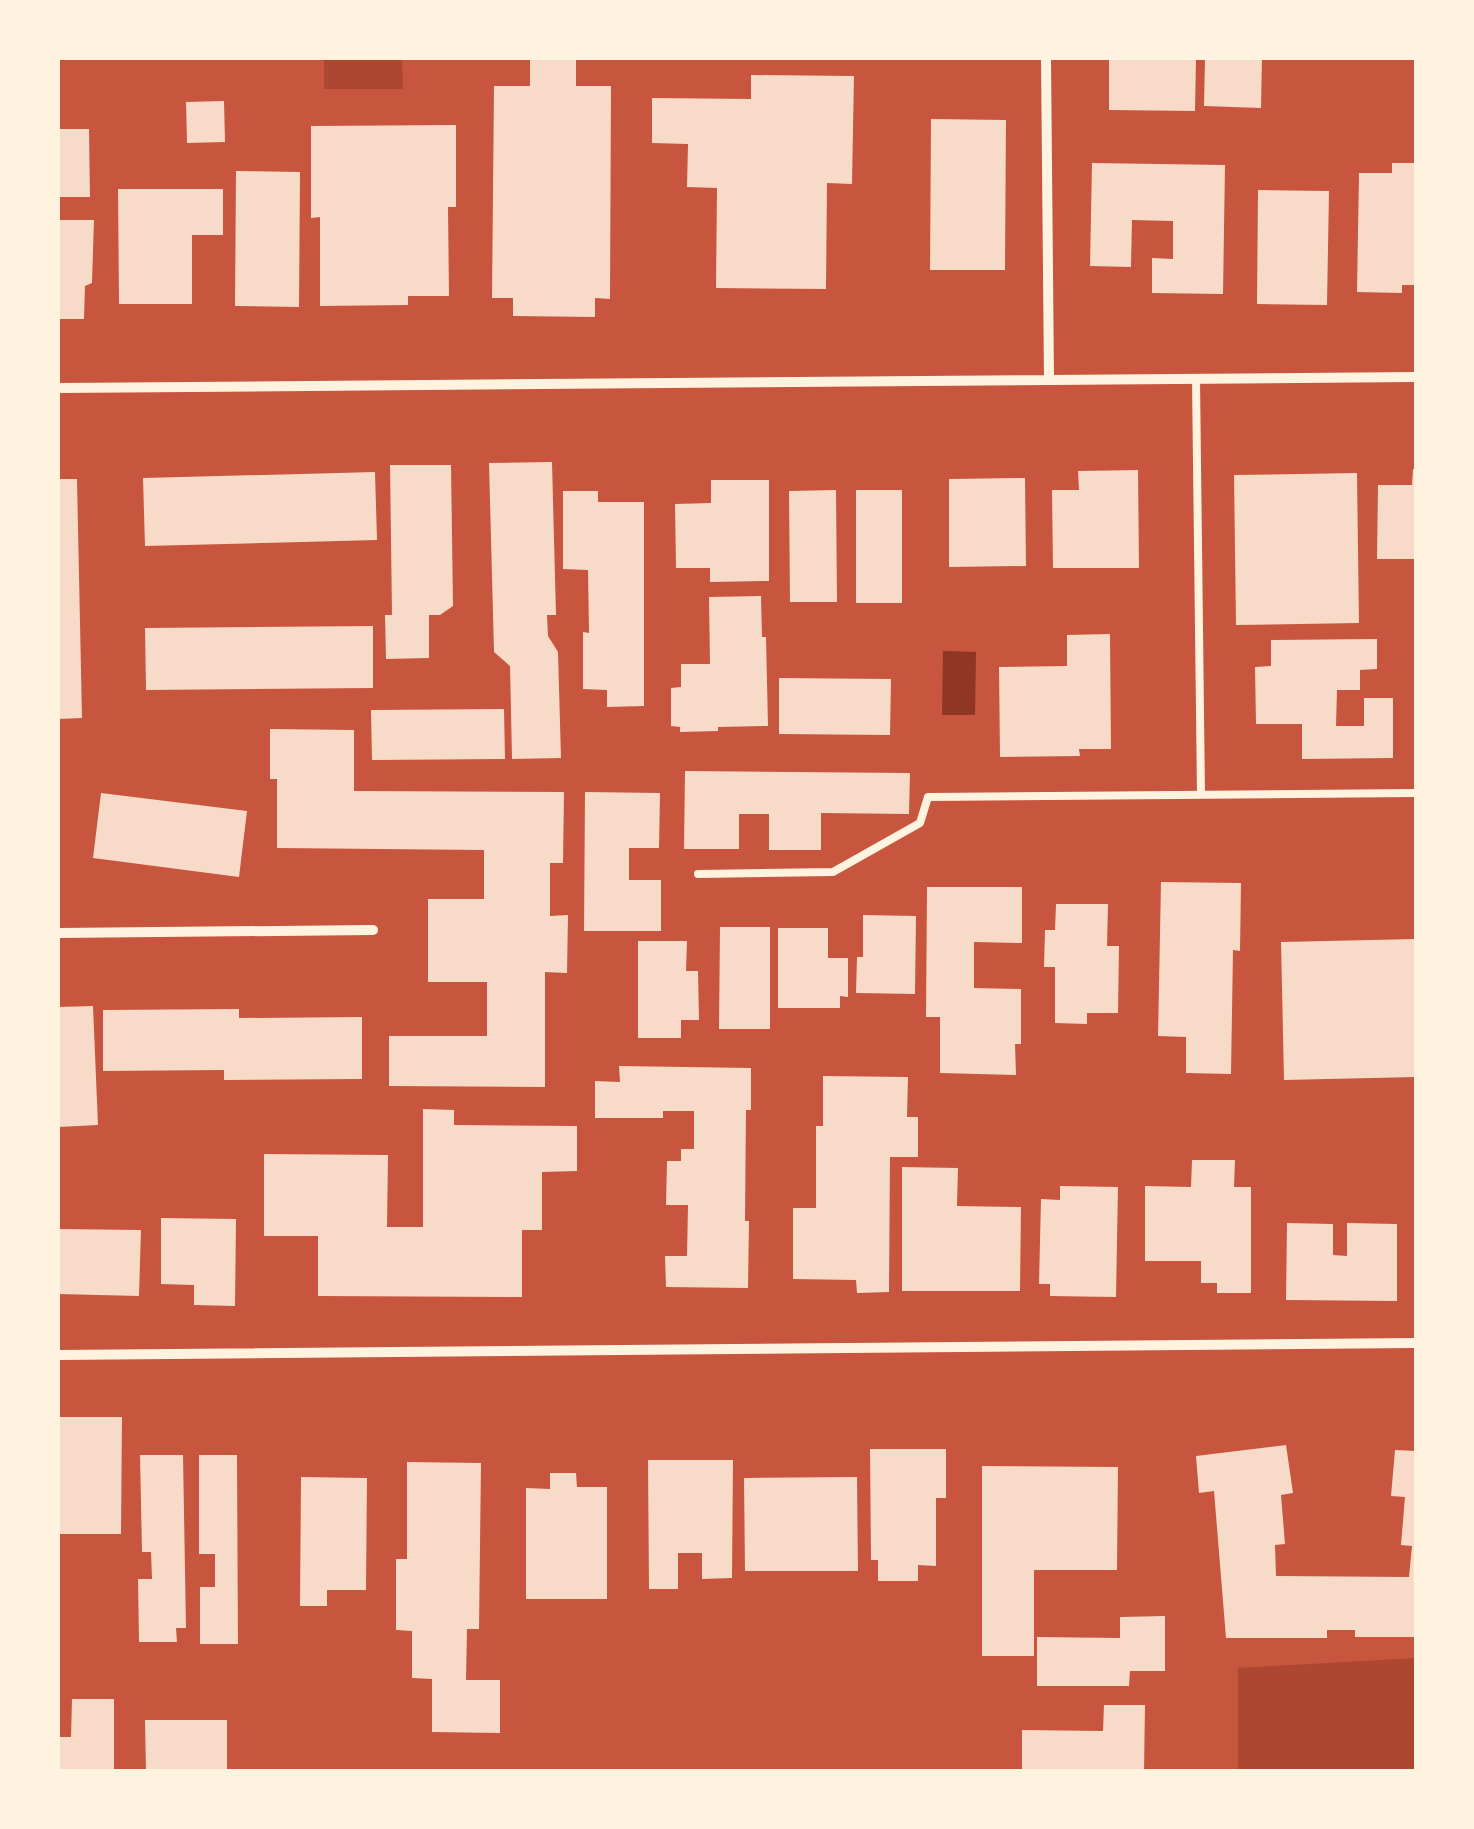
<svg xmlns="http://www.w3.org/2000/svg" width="1474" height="1829" font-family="'Space Grotesk',sans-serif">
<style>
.green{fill:#ae4732}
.water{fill:#8f3625}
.building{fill:#f7dbc8}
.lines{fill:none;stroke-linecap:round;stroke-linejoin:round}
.service{stroke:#fff3e0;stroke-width:8}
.minor{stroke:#fff3e0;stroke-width:10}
</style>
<rect width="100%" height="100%" fill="#c8553d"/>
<path class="green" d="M 324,58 L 400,58 L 402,60 L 403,89 L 324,89 Z
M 1416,1658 L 1416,1771 L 1238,1771 L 1238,1668 Z"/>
<path class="water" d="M 943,651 L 976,652 L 975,715 L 942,715 Z"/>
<path class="building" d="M 1109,58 L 1196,58 L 1195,111 L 1109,110 Z
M 1205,58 L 1262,58 L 1261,108 L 1204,106 Z
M 530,60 L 576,60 L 576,86 L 611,86 L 610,299 L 595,298 L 595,317 L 513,316 L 513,298 L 492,298 L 494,86 L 530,86 Z
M 751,75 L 854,76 L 852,184 L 827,183 L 826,289 L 716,288 L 717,188 L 687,187 L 688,144 L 652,143 L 652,98 L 751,99 Z
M 224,101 L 225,142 L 187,143 L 186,102 Z
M 931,119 L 1006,120 L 1005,270 L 930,270 Z
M 456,125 L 456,207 L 448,207 L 449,296 L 408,296 L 408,305 L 320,306 L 320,217 L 311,218 L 311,126 Z
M 58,129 L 89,129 L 90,197 L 58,197 Z
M 1092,163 L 1225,165 L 1223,294 L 1152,293 L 1152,258 L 1173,259 L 1173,221 L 1132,220 L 1131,267 L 1090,266 Z
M 1392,163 L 1416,163 L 1416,285 L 1402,285 L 1402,293 L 1357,292 L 1359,173 L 1392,173 Z
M 236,171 L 300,172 L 299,307 L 235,306 Z
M 118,189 L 223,189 L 223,235 L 192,235 L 192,304 L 119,304 Z
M 1258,190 L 1329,191 L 1327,305 L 1257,304 Z
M 58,220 L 94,220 L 92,283 L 85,286 L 84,319 L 58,319 Z
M 552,462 L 556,615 L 547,615 L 548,636 L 558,652 L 561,758 L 512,759 L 510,666 L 494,652 L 489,463 Z
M 390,465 L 451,465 L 453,606 L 440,615 L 429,615 L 429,658 L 386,659 L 385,615 L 392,615 Z
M 1413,469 L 1416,469 L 1416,559 L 1377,559 L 1378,485 L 1412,485 Z
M 1138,470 L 1139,568 L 1053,568 L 1052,490 L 1079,490 L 1078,471 Z
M 375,472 L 377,540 L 145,546 L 143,478 Z
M 1357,473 L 1359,623 L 1236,625 L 1234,475 Z
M 1025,478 L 1026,566 L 949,567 L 949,479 Z
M 58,479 L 77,479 L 82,718 L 58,719 Z
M 711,480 L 769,480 L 769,581 L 710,582 L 710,568 L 676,568 L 675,504 L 711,503 Z
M 836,490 L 837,602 L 790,602 L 789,491 Z
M 856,490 L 902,490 L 902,603 L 856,603 Z
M 563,491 L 598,491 L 598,502 L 644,502 L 644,706 L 607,707 L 607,690 L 583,689 L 583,632 L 589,633 L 588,570 L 563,569 Z
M 761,596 L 762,637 L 766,637 L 768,726 L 718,727 L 718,731 L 680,732 L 680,727 L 671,726 L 671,688 L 681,687 L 681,664 L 710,664 L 709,597 Z
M 373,626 L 373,688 L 146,690 L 145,628 Z
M 1110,634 L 1111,749 L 1079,749 L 1080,756 L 1000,757 L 999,667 L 1067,666 L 1067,635 Z
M 1377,639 L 1377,669 L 1360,670 L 1360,690 L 1337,690 L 1336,726 L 1364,726 L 1364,698 L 1393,698 L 1393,758 L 1302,759 L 1302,724 L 1256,724 L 1255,667 L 1271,666 L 1271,640 Z
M 779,678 L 891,679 L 890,735 L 779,734 Z
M 504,709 L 505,759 L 372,760 L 371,710 Z
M 270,729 L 354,730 L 354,791 L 564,792 L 563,863 L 550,863 L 550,916 L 568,915 L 567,973 L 545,972 L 545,1087 L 389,1086 L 389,1036 L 487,1036 L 487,982 L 428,982 L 428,899 L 484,899 L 484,850 L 277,848 L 277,779 L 270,779 Z
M 685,771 L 910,773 L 909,814 L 821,813 L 821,850 L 769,850 L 769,814 L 739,814 L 739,849 L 684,849 Z
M 585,792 L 660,793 L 659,848 L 629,848 L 629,880 L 661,880 L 661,931 L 584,931 Z
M 101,793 L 247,811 L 239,877 L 93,858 Z
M 1161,882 L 1241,883 L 1240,951 L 1233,950 L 1231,1074 L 1186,1073 L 1186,1037 L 1158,1036 Z
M 927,887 L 1022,887 L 1022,943 L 974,942 L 974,988 L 1021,989 L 1021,1044 L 1015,1044 L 1016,1075 L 940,1073 L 940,1017 L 926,1017 Z
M 1056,904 L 1108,904 L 1107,946 L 1119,946 L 1118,1013 L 1087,1013 L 1087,1024 L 1055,1023 L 1055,967 L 1044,967 L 1045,930 L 1055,930 Z
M 863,915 L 916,916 L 915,994 L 856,993 L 857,957 L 863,957 Z
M 720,927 L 770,927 L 770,1029 L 719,1029 Z
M 778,928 L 828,928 L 828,958 L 848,958 L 848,997 L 840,996 L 840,1008 L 778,1008 Z
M 1416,939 L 1416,1077 L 1284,1080 L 1281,942 Z
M 638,941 L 687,941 L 686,971 L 698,971 L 699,1020 L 681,1020 L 681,1038 L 638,1038 Z
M 93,1006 L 98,1125 L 58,1127 L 58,1007 Z
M 239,1009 L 239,1018 L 362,1017 L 362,1079 L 224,1080 L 224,1070 L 103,1071 L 103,1010 Z
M 619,1066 L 751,1068 L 751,1110 L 746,1110 L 745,1221 L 749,1221 L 748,1288 L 666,1287 L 665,1256 L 687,1256 L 688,1205 L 666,1205 L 667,1161 L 681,1161 L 681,1149 L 694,1149 L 694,1111 L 663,1111 L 663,1118 L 595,1118 L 595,1081 L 620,1082 Z
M 823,1076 L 908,1077 L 907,1117 L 918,1117 L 918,1157 L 890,1157 L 889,1292 L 857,1293 L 856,1280 L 793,1279 L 793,1208 L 816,1208 L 816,1126 L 823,1126 Z
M 423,1109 L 454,1110 L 454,1125 L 577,1126 L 577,1171 L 542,1172 L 542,1230 L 522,1230 L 522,1297 L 318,1296 L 318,1236 L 264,1236 L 264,1154 L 388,1155 L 387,1227 L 423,1227 Z
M 1192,1160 L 1235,1160 L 1234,1187 L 1251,1187 L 1251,1293 L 1217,1293 L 1217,1283 L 1201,1283 L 1201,1261 L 1145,1261 L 1145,1186 L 1191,1187 Z
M 902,1167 L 958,1168 L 957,1206 L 1021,1207 L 1020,1291 L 902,1291 Z
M 1060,1186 L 1118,1187 L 1116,1297 L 1050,1296 L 1050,1284 L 1039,1284 L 1041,1199 L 1060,1200 Z
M 161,1218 L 236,1219 L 235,1306 L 194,1305 L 194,1285 L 161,1284 Z
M 1287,1223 L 1333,1224 L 1333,1255 L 1347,1256 L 1347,1223 L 1397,1224 L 1397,1301 L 1286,1300 Z
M 58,1229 L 141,1230 L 139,1296 L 58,1294 Z
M 58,1417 L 122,1417 L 121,1534 L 58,1534 Z
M 1286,1445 L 1293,1493 L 1281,1495 L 1285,1544 L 1275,1545 L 1276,1576 L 1409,1577 L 1412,1546 L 1401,1545 L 1405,1497 L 1391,1496 L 1395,1450 L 1416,1451 L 1416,1637 L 1355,1637 L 1355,1630 L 1327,1630 L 1327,1638 L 1226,1638 L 1214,1491 L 1199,1493 L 1196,1456 Z
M 870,1449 L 946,1449 L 946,1498 L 936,1498 L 936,1566 L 918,1565 L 918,1581 L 878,1581 L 878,1560 L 871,1560 Z
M 140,1455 L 183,1455 L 186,1628 L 176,1628 L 177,1642 L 139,1642 L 138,1579 L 152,1579 L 151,1552 L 142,1552 Z
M 199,1455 L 237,1455 L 238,1644 L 200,1644 L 200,1587 L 215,1587 L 215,1554 L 199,1554 Z
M 648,1460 L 733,1460 L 732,1578 L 702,1579 L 702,1553 L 678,1553 L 678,1589 L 649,1589 Z
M 407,1462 L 481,1463 L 479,1629 L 467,1629 L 466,1680 L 500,1680 L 500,1733 L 432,1732 L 432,1679 L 412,1678 L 412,1631 L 396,1630 L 396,1559 L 407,1559 Z
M 982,1466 L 1118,1467 L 1117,1570 L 1034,1570 L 1034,1656 L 982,1656 Z
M 550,1473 L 576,1473 L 577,1487 L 607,1487 L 607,1599 L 526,1599 L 526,1488 L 550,1489 Z
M 301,1477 L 367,1478 L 366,1590 L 327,1590 L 327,1606 L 300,1606 Z
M 857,1477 L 858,1571 L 745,1571 L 744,1478 Z
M 1165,1616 L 1165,1671 L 1130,1671 L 1129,1686 L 1037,1686 L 1037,1637 L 1120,1638 L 1120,1617 Z
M 72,1699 L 114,1699 L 114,1772 L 58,1772 L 58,1737 L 71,1737 Z
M 1104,1705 L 1145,1705 L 1144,1772 L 1022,1772 L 1022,1730 L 1103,1731 Z
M 145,1720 L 227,1720 L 227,1772 L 146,1772 Z"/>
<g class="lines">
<path class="service" d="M 1196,379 L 1201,795
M 698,874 L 833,872 L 920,823 L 928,797 L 1416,793"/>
<path class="minor" d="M 1046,58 L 1049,380
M 58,388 L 1416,377
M 58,933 L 373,930
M 58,1355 L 1416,1343"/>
</g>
<rect width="1474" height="1829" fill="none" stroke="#fff3e0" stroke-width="120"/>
</svg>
